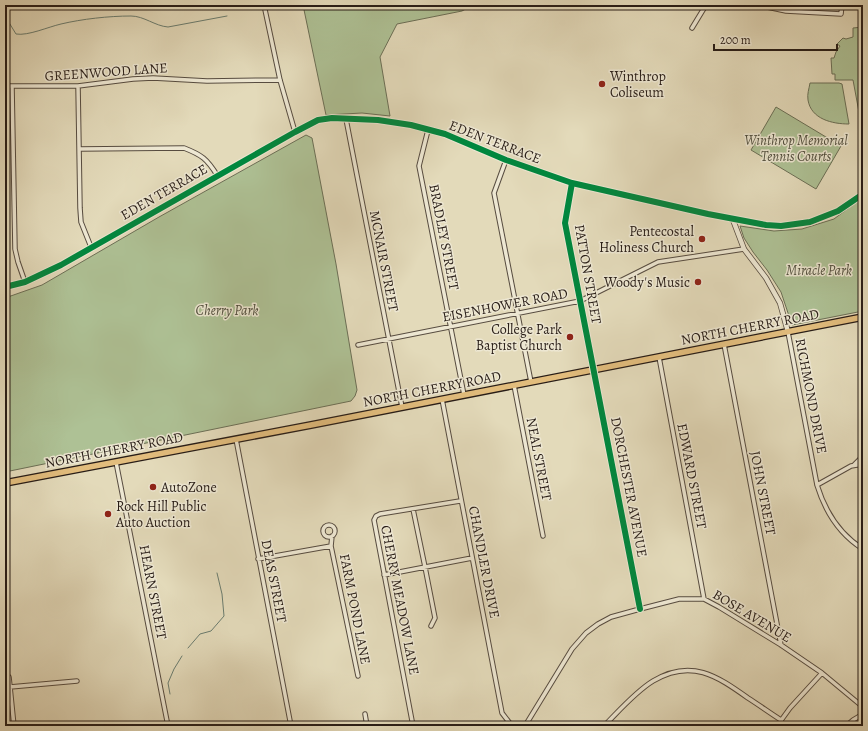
<svg xmlns="http://www.w3.org/2000/svg" width="868" height="731" font-family="Alegreya,serif">
<style>
.green{fill:#aec195;stroke:#6b6f56}
.lines{fill:none;stroke-linecap:round;stroke-linejoin:round}
.stream{stroke:#6a7c6f;stroke-width:1}
.minor-casing{stroke:#574c40;stroke-width:5.5}
.tertiary-casing{stroke:#574c40;stroke-width:6}
.primary-casing{stroke:#281d17;stroke-width:8}
.minor{stroke:#ede7d2;stroke-width:3.5}
.tertiary{stroke:#ede7d2;stroke-width:4.5}
.primary{stroke:#e2bd7d;stroke-width:5.5}
.cycleway-casing{stroke:#ede7d2;stroke-width:8}
.cycleway{stroke:#00873e;stroke-width:6}
.poi-dot{fill:#8f2418;stroke:#ede7d2;stroke-width:1.5}
.labels{text-anchor:middle;dominant-baseline:central;stroke-width:3;stroke-linejoin:round;paint-order:stroke}
.street-label{font-size:14px;fill:#281d17;stroke:#ede7d2}
.poi-label{font-size:14px;fill:#281d17;stroke:#ede7d2;text-anchor:start}
.park-label{font-size:14px;font-style:italic;fill:#504e3d;stroke:#ede7d2}
</style>
<rect width="100%" height="100%" fill="#e3daba"/>
<filter id="stains"><feTurbulence type="fractalNoise" baseFrequency=".005" numOctaves="4"/><feColorMatrix values="0 0 0 0 .2 0 0 0 0 .09 0 0 0 0 .02 0 0 0 .5 -.17"/></filter>
<radialGradient id="worn" r=".72"><stop offset=".6" stop-color="#630" stop-opacity="0"/><stop offset="1" stop-color="#630" stop-opacity=".3"/></radialGradient>
<path class="green" d="M 303,5 L 473,5 L 462,11 L 397,24 L 380,57 L 390,116 L 362,113 L 326,115 Z
M 863,27 L 863,51 L 860,52 L 863,52 L 863,123 L 861,123 L 853,80 L 835,80 L 835,74 L 832,74 L 831,58 L 834,58 L 836,52 L 840,46 L 837,44 L 843,38 L 846,39 L 853,37 L 853,28 Z
M 810,83 L 839,83 L 842,84 L 849,124 C 832,124 811,119 808,100 C 807,94 809,89 810,83 Z
M 776,107 L 841,146 L 816,189 L 751,150 Z
M 306,135 L 312,138 L 336,264 L 357,390 L 355,396 L 351,401 L 5,472 L 5,298 L 42,285 L 159,217 Z
M 863,197 L 863,311 L 792,325 L 781,292 L 767,270 L 753,252 L 744,238 L 740,226 L 774,231 L 802,229 L 834,219 Z"/>
<g class="lines">
<path class="stream" d="M 5,16 L 16,34 C 28,36 48,27 61,24 C 82,19 109,16 131,16 C 144,16 155,26 168,27 L 227,16
M 188,648 L 200,634 L 211,631 L 224,616 L 222,594 L 217,573
M 170,694 L 168,683 L 174,669 L 182,656"/>
<defs>
<path id="minor" d="M 264,5 L 280,80 L 295,132
M 758,5 L 786,11 L 841,14 L 842,5
M 692,28 L 706,5
M 5,86 L 78,86 L 133,79 L 153,78 L 207,81 L 280,80
M 78,86 L 80,208 L 81,222 L 91,247
M 12,87 L 15,249 L 18,262 L 25,282
M 346,119 L 402,407
M 428,130 L 419,166 L 464,395
M 79,149 L 184,148 C 202,155 207,159 217,175
M 506,160 L 494,193 L 531,382
M 572,183 L 565,223 L 640,609
M 788,332 L 817,485 C 825,511 839,534 863,549
M 724,344 L 781,645
M 358,345 L 580,301 L 658,262 L 744,249
M 659,357 L 704,599
M 514,385 L 543,536
M 442,399 L 502,713 L 512,726
M 236,439 L 291,726
M 116,462 L 168,726
M 854,465 L 863,456
M 817,485 L 851,466 L 863,464
M 413,509 L 425,567 L 435,618 L 431,626
M323 531a6 6 0 1 1 12 0a6 6 0 1 1-12 0Z
M 332,536 L 331,546 L 358,676
M 258,559 L 331,546
M 384,575 L 472,558
M 9,677 L 14,726
M 10,687 L 77,681
M 365,714 L 367,726
M 413,726 L 374,520 L 376,516 L 380,514 L 460,501
M 525,726 L 572,649 L 586,633 L 598,624 L 611,617 L 640,609 L 679,599 L 704,599 L 719,607 L 781,645 L 822,673 L 863,707
M 604,726 C 619,711 635,692 653,681 C 691,658 717,676 748,698 C 759,705 770,713 781,720
M 777,726 L 790,708 L 822,673
M 846,726 L 853,720 L 863,714"/>
<path id="tertiary" d="M 733,220 L 744,249 L 766,278 L 780,303 L 788,332
M 5,287 L 25,282 L 61,265 L 295,132 L 318,120 L 332,118 L 378,120 L 411,125 L 445,134 L 506,160 L 572,183 L 708,214 L 766,225 L 781,226 L 810,222 L 838,211 L 863,194"/>
<path id="primary" d="M 5,483 L 311,425 L 863,317"/>
</defs>
<use href="#minor" class="minor-casing"/>
<use href="#tertiary" class="tertiary-casing"/>
<use href="#primary" class="primary-casing"/>
<use href="#minor" class="minor"/>
<use href="#tertiary" class="tertiary"/>
<use href="#primary" class="primary"/>
<defs>
<path id="cycleway" d="M 572,183 L 565,223 L 640,609
M 5,287 L 25,282 L 61,265 L 295,132 L 318,120 L 332,118 L 378,120 L 411,125 L 445,134 L 506,160 L 572,183 L 708,214 L 766,225 L 781,226 L 810,222 L 838,211 L 863,194"/>
</defs>
<use href="#cycleway" class="cycleway-casing"/>
<use href="#cycleway" class="cycleway"/>
</g>
<g class="poi-dot">
<circle cx="602" cy="84" r="4"/>
<circle cx="702" cy="239" r="4"/>
<circle cx="698" cy="282" r="4"/>
<circle cx="570" cy="337" r="4"/>
<circle cx="153" cy="487" r="4"/>
<circle cx="108" cy="514" r="4"/>
</g>
<g class="labels">
<g class="street-label">
<text transform="translate(106 72) rotate(-4)">GREENWOOD LANE</text>
<text transform="translate(495 142) rotate(21)">EDEN TERRACE</text>
<text transform="translate(164 192) rotate(-30)">EDEN TERRACE</text>
<text transform="translate(444 237) rotate(79)">BRADLEY STREET</text>
<text transform="translate(384 261) rotate(79)">MCNAIR STREET</text>
<text transform="translate(588 274) rotate(80)">PATTON STREET</text>
<text transform="translate(505 305) rotate(-11)">EISENHOWER ROAD</text>
<text transform="translate(750 327) rotate(-11)">NORTH CHERRY ROAD</text>
<text transform="translate(432 389) rotate(-11)">NORTH CHERRY ROAD</text>
<text transform="translate(811 396) rotate(79)">RICHMOND DRIVE</text>
<text transform="translate(114 450) rotate(-11)">NORTH CHERRY ROAD</text>
<text transform="translate(539 459) rotate(79)">NEAL STREET</text>
<text transform="translate(692 476) rotate(79)">EDWARD STREET</text>
<text transform="translate(629 487) rotate(79)">DORCHESTER AVENUE</text>
<text transform="translate(763 493) rotate(79)">JOHN STREET</text>
<text transform="translate(484 562) rotate(79)">CHANDLER DRIVE</text>
<text transform="translate(274 581) rotate(79)">DEAS STREET</text>
<text transform="translate(153 592) rotate(79)">HEARN STREET</text>
<text transform="translate(400 600) rotate(79)">CHERRY MEADOW LANE</text>
<text transform="translate(355 609) rotate(79)">FARM POND LANE</text>
<text transform="translate(752 616) rotate(31)">BOSE AVENUE</text>
</g>
<g class="poi-label">
<text x="610" y="76">Winthrop<tspan x="610" dy="16">Coliseum</tspan></text>
<text x="694" y="231" text-anchor="end">Pentecostal<tspan x="694" dy="16">Holiness Church</tspan></text>
<text x="690" y="282" text-anchor="end">Woody's Music</text>
<text x="562" y="329" text-anchor="end">College Park<tspan x="562" dy="16">Baptist Church</tspan></text>
<text x="161" y="487">AutoZone</text>
<text x="116" y="506">Rock Hill Public<tspan x="116" dy="16">Auto Auction</tspan></text>
</g>
<g class="park-label">
<text x="796" y="140">Winthrop Memorial<tspan x="796" dy="16">Tennis Courts</tspan></text>
<text x="819" y="270">Miracle Park</text>
<text x="227" y="310">Cherry Park</text>
</g>
</g>
<rect width="868" height="731" fill="none" stroke="#e3daba" stroke-width="20"/>
<rect x="6" y="6" width="856" height="719" fill="none" stroke="#281d17" stroke-width="2"/>
<rect x="10" y="10" width="848" height="711" fill="none" stroke="#281d17"/>
<path d="M714 44v6h123v-6" fill="none" stroke="#281d17" stroke-width="2"/>
<text x="720" y="44" font-size="12" fill="#281d17" stroke="#ede7d2" stroke-width="3" paint-order="stroke">200 m</text>
<rect width="100%" height="100%" filter="url(#stains)"/>
<rect width="100%" height="100%" fill="url(#worn)"/>
</svg>
